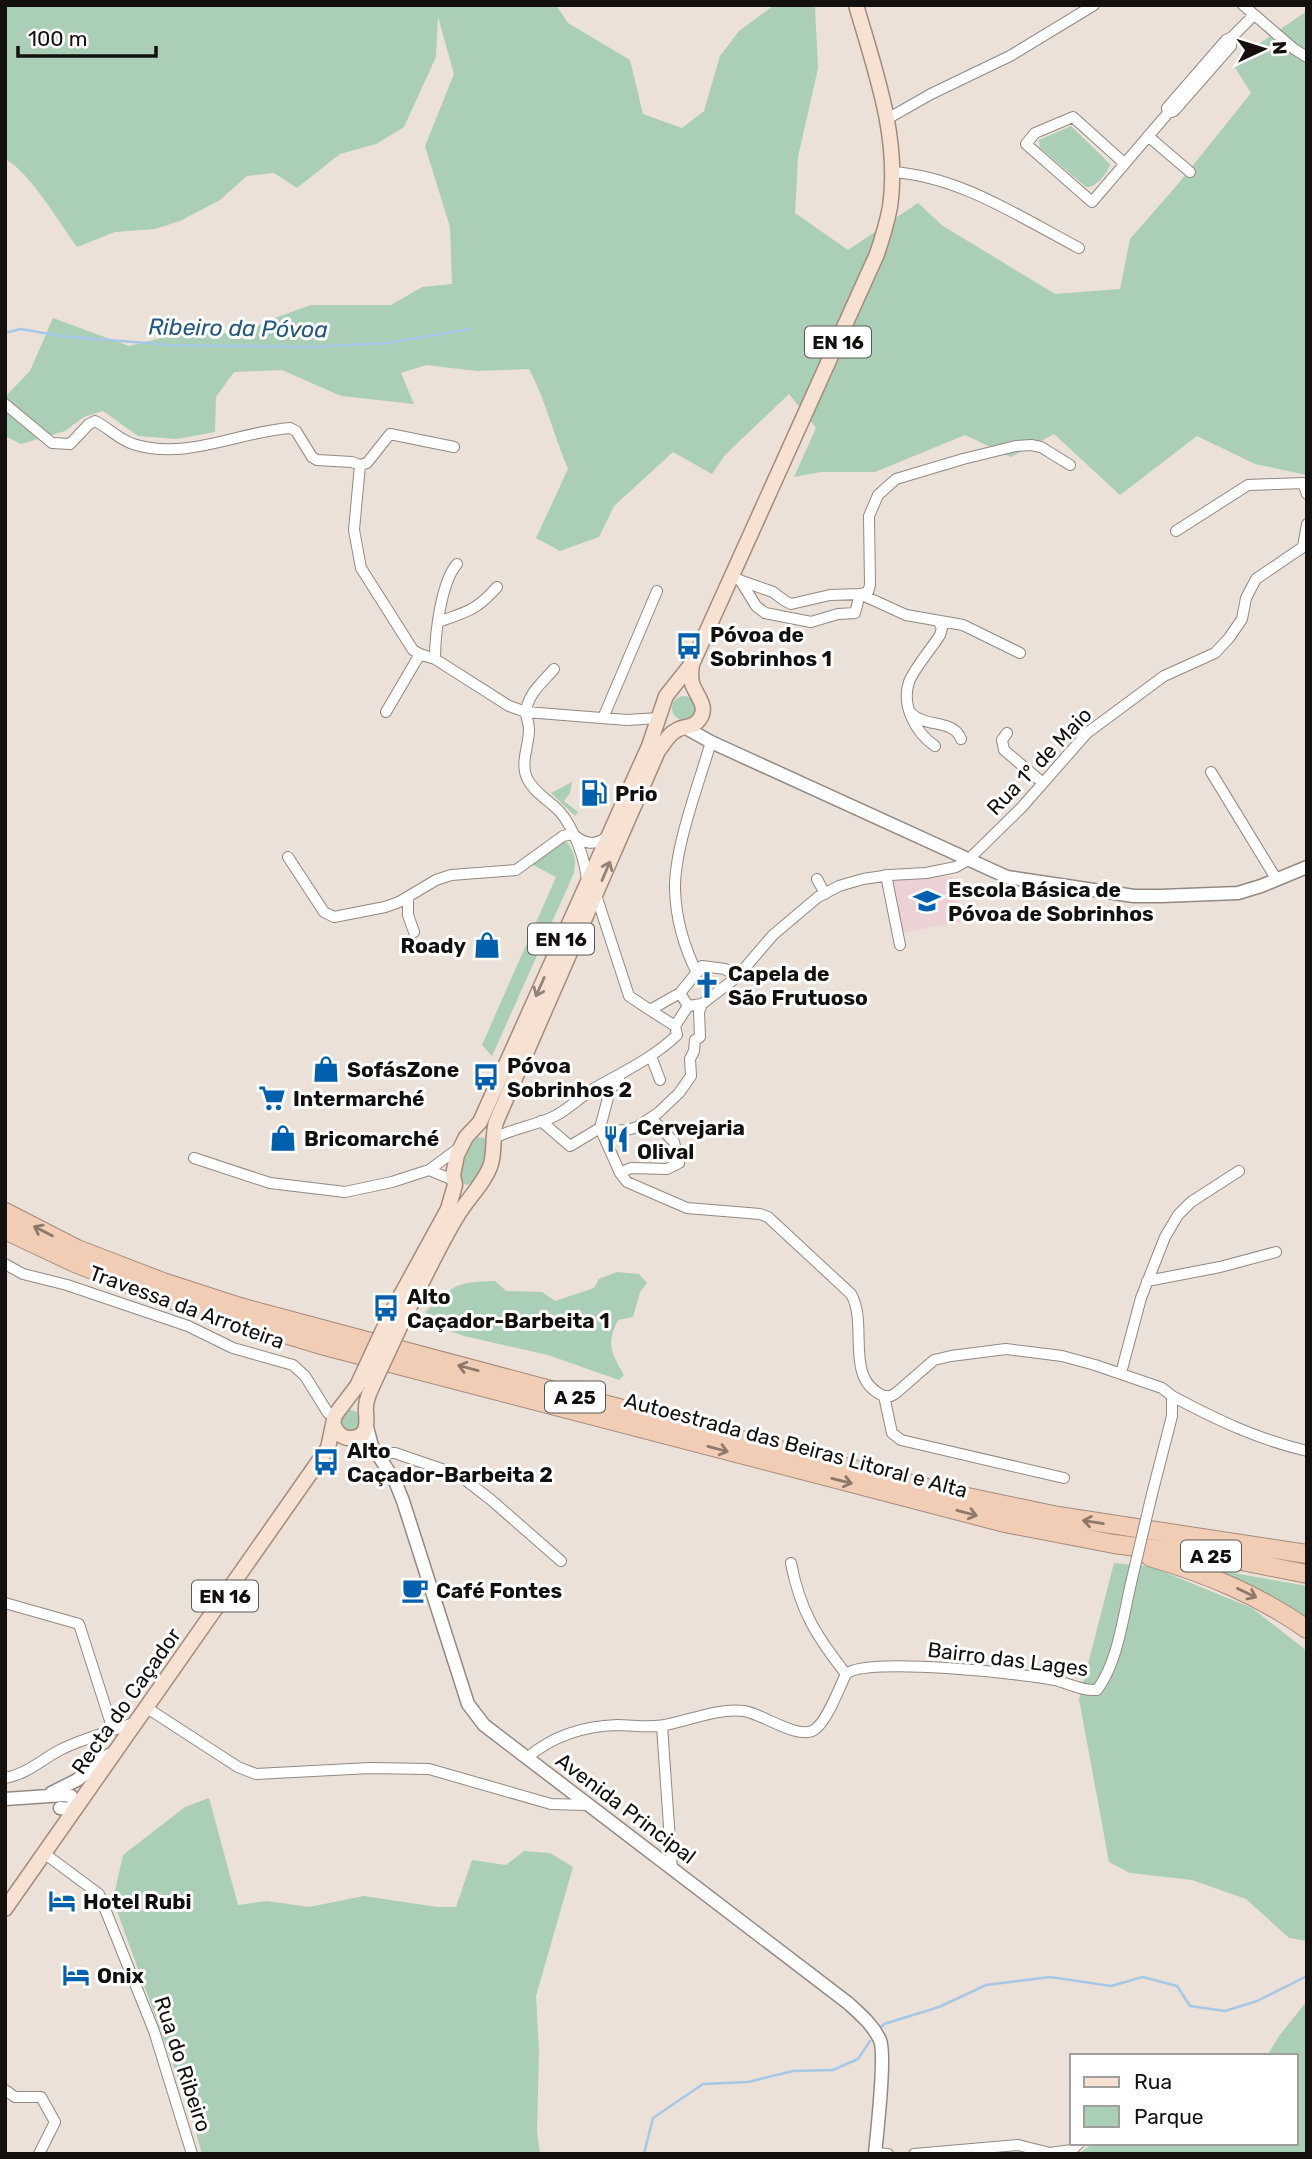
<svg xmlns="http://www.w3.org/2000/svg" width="1312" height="2159" font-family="Rubik,sans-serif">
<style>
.education{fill:#ecd1d5}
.green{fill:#abceb6}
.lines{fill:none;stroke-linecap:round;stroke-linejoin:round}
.stream{stroke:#a6c8e6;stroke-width:2.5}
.street-casing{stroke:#938982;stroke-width:12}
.secondary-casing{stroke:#938982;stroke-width:15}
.primary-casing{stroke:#a48b7a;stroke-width:17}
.highway-casing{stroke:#a48b7a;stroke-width:20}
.street{stroke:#fff;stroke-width:10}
.secondary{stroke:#fff;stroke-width:12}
.primary{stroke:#f7e1d3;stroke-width:14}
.highway{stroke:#f2cdb5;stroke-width:18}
.street-bridge-casing{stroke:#938982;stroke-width:12;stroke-linecap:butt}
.primary-bridge-casing{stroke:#a48b7a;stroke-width:17;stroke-linecap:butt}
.street-bridge{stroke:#fff;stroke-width:10}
.primary-bridge{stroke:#f7e1d3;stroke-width:14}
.oneway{stroke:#91837a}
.oneway2{stroke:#8e7869}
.labels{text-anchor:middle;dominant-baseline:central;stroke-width:6;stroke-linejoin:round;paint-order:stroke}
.shield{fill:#fff;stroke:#5a5856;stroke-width:2}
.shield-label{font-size:19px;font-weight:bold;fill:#14100d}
.poi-label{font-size:21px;font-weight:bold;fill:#14100d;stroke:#fff;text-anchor:start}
.street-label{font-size:21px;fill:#14100d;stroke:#fff}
.water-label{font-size:23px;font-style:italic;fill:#245880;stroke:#fff}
</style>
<rect width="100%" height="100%" fill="#ebe1d8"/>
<path class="education" d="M 953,876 L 962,921 L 903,933 L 892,881 Z"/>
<path class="green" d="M 5,5 L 556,5 L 568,23 L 630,60 L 643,114 L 682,128 L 704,111 L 720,56 L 739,31 L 774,5 L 815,7 L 818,68 L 798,157 L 795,213 L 848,250 L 918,203 L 943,226 L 1055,294 L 1120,289 L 1130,239 L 1178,184 L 1251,93 L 1234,66 L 1244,54 L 1307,11 L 1307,475 L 1255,464 L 1197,436 L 1120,495 L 1054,434 L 1011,457 L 965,435 L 875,472 L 821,472 L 794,477 L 816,428 L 789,394 L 725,455 L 712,474 L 673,452 L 614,506 L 599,537 L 560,551 L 536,538 L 568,469 C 554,436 546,401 529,369 L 477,371 L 426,365 L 401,373 L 414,404 L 341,396 L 282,370 L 234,372 L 216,397 L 215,432 L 176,439 L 138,436 L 103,411 L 84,417 L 65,431 L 21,444 L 5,436 L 5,397 L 30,371 L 53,318 L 129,346 L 177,334 L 246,333 L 266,321 L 311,305 L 391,305 L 422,287 L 452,284 L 450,227 L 425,146 L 454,74 L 438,17 L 436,57 L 404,127 L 376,144 L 340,154 L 297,188 L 274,173 L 247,176 L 220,200 L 180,221 L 155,229 L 115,232 L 77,247 C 60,224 30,172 5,159 Z
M 1071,126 L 1110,164 C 1108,173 1096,188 1086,187 L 1040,148 L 1039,140 Z
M672 708a12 12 0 1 1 24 0a12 12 0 1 1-24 0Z
M 572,782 L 570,793 L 564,801 L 578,812 L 575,816 L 551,793 Z
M 566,841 C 575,852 576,859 574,873 L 492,1056 L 482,1045 L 556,877 L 531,864 Z
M 477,1137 L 485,1138 C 491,1151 480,1180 467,1185 L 462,1183 C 459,1170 468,1147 477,1137 Z
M 617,1272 L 639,1274 L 647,1283 L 640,1292 L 633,1317 L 618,1320 C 606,1344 611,1353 624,1375 L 619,1380 L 548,1355 L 464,1336 L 441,1328 L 425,1312 C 454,1285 455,1282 495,1281 L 506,1291 L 542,1292 L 555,1301 L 594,1288 L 599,1279 Z
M339 1421a11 11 0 1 1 22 0a11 11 0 1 1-22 0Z
M 1114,1563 L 1152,1567 L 1252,1608 L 1307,1651 L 1307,1941 L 1289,1938 L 1246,1899 L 1192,1880 L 1130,1873 L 1109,1862 L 1079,1699 Z
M 1199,1567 L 1307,1586 L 1307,1620 Z
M 209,1798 L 238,1905 L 267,1901 L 309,1907 L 364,1896 L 437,1907 L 456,1907 L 472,1860 L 506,1865 L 524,1851 L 550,1853 L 573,1867 L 536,1996 L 539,2051 L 537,2131 L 540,2154 L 202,2154 L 189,2109 L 113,1900 L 123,1855 L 185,1807 Z
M 1307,2001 L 1307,2154 L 1078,2154 L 1094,2143 L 1296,2143 L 1296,2056 L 1267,2056 L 1279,2036 Z"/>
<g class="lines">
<path class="stream" d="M 5,333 L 21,329 L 61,336 L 170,345 L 311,347 L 387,343 L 471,329
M 881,2027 L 884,2024 L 939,2007 L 986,1985 L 1050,1977 L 1111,1986 L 1143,1977 L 1177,1986 L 1190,2006 L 1225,2011 L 1257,2001 L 1307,1976
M 644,2154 L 653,2118 L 703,2084 L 748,2082 L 793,2071 L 833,2070 L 858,2059 L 870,2041"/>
<defs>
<path id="street" d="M 1243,5 L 1294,49 L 1307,57
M 1168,113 L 1167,108 L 1226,40 L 1232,37 L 1253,16
M 887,119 L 931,94 L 1010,56 L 1094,5
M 1148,136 L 1190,172
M 1124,163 L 1073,117 L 1035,133 L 1026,144 L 1092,202 L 1168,113 L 1174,111 L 1231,46 L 1232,37
M 892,172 C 959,176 1020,217 1079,248
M 5,404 L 52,443 L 70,444 L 89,424 L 95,421 C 109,428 118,439 133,444 C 186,461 237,432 290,428 L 296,431 L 312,457 L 317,460 L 352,462 L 360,465 L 367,463 L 390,434 L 454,447
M 360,465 L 354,530 L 361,568 L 413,650 L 420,654 L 435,659 L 509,706 L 526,712 L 627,720 L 659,718
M 1176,531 L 1248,485 L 1303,483 L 1307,494
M 739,580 L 773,592 L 785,601 L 791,604 L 830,595 L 860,594 L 906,615 L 963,625 L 1020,653
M 740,580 L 756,606 L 765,613 L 811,622 L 838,614 L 855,613 L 860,594 L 868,592 L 870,585 L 869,516 L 878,495 L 896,479 L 963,459 L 1016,446 L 1031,445 L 1041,447 L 1070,465
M 438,622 C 466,612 476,611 497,587
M 435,659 C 435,634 441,582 457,564
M 554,669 C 543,682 526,695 526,714 C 527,719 529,724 529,730 C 529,745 520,763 527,778 C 533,792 550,801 560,812 C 574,828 586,861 587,882
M 386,712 L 420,654
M 911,713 C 925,728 954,719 961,739
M 603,718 L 657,591
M 1007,733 L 1002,740 L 1004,750 L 1043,783
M 935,746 C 916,733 901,706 909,682 C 913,670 932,648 940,635 L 942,628 L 938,621
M 1211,772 L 1277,880
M 574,835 C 585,844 594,846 607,837
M 288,857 L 324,912 L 334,917 L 385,907 L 399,902 L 436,880 L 451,875 L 516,870 L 563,836 L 572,834
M 886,875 L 900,945
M 817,879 L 825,894
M 596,895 L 629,996 L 650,1010
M 408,897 L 408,915 L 414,932
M 697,973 C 684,947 676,919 675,890 C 674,848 699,783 711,742
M 688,1006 L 702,1004 L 737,977 L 773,935 L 818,897 L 839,886 L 863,879 L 890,875 L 926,873 L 956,867 L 968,860 L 1022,807 L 1087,733 L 1164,676 L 1215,653 L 1229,638 L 1242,619 L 1246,598 L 1256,579 L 1303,547 L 1307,524
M 675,1026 L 688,1006 L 680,993 L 702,966 L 725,969 L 737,977
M 675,1026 L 650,1010 L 680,993
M 695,1040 L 700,1037 L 699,1012 L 702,1004
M 651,1056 L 660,1080
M 541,1121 L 570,1146 L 600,1128
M 600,1128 L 620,1173 L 627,1182 L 687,1208 L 760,1214 L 768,1217 L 851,1294 C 869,1325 843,1379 884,1396
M 600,1128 L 610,1090 L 619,1078
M 604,1136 L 609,1131 L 627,1130 L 637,1127 L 658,1113 L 679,1093 L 691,1076 L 690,1059 L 694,1051 L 695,1040
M 493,1139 C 512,1128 535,1126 555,1116 C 569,1109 581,1096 595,1088 C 623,1072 653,1058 677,1035 L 675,1026
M 194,1158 L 270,1183 L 345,1192 L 392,1182 L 429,1170 L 459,1148
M 429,1170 L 453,1180
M 620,1173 L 631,1168 L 667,1169 L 679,1163 L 674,1142 L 651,1118
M 5,1264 L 23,1274 L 67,1285 L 188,1326 L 233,1348 L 293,1365 L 305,1376 L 328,1413 L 335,1415
M 1147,1281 L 1220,1267 L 1276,1252
M 1121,1373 L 1141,1298 L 1165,1237 L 1178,1215 L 1191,1202 L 1239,1171
M 884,1396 L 891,1396 L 896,1393 L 934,1360 L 951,1356 L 1006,1349 L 1062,1356 L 1095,1365 L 1162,1388 L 1172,1396 L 1172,1416 L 1152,1494
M 884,1396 L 892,1433 L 901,1440 L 1064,1478
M 1172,1396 C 1217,1420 1257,1439 1307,1451
M 381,1460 L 389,1453 L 395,1453 L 459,1475 L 490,1499 L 561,1561
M 5,1603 L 79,1624 L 113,1730
M 846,1674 C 865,1656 1025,1674 1055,1680 C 1070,1684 1082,1691 1097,1690 C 1118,1662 1123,1617 1131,1583
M 147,1708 L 238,1767 L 256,1774 L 370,1768 L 429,1769 L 551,1804 L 587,1805
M 662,1726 L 672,1869
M 528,1757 C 553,1736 584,1726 617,1725 C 632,1725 650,1728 665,1725 C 691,1720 717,1708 744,1711 C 763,1714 798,1740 814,1730 C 827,1722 839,1688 846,1674 C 817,1637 800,1611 791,1563
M 5,1778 C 27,1774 41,1760 60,1750 C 84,1738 109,1732 134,1723
M 45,1854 L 99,1894 L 154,2031 L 192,2154
M 5,2090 L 15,2097 L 41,2097 L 55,2122 L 39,2154
M 875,2153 L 888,2154
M 914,2154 L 1018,2145 L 1050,2153 L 1072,2150 L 1079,2143"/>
<path id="secondary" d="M 686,728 L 711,742 L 1007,877 L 1134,896 L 1161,896 L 1238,893 L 1261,886 L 1307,867
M 367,1427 L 372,1446 L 395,1481 L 403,1501 L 468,1704 L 484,1725 L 848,2003 C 860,2014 873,2025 880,2040 C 886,2055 877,2133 875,2154
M 51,1793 L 77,1780 L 109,1755
M 5,1799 L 64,1795 L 71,1796 L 77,1808 L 69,1809 L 60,1808"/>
<path id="primary" d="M 390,1315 L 448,1209 L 455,1185 L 453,1175 L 457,1155 L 466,1137 L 480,1122 L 649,746 L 666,696 L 693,662 L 877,254 C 882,239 887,223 890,207 C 900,138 875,70 856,5
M 404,1318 C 421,1285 437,1250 456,1218 C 466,1200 485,1183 491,1164 C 495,1149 492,1136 496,1122 L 658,751 C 664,744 668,734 677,730 C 683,726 691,728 697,722 C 710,709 698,698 693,686 C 690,679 691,671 692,664
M 334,1426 C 338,1434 343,1439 352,1438 C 368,1437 367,1423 366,1412 C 365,1404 368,1396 371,1389
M 5,1909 L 328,1448 L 335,1415 L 357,1386"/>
<path id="highway" d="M 5,1212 L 77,1249 L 163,1282 L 240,1307 L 569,1395 L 934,1490 L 1058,1516 L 1307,1554
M 5,1230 L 75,1263 L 159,1296 L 321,1345 L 1005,1523 L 1114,1544 L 1237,1560 L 1307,1574
M 1150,1557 C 1208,1574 1258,1595 1307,1629"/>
</defs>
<use href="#street" class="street-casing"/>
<use href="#secondary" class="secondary-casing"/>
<use href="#primary" class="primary-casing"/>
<use href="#highway" class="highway-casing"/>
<use href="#street" class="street"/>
<use href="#secondary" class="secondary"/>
<use href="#primary" class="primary"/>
<use href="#highway" class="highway"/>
<defs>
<path id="street-bridge" d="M 1131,1583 L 1152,1494"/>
<path id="primary-bridge" d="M 357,1386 L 390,1315
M 371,1389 L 404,1318"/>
</defs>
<use href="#street-bridge" class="street-bridge-casing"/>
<use href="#primary-bridge" class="primary-bridge-casing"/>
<use href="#street-bridge" class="street-bridge"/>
<use href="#primary-bridge" class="primary-bridge"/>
</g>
<defs><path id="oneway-shaft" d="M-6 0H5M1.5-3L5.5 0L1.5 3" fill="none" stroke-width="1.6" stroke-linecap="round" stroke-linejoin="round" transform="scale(1.75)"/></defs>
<g class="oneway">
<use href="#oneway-shaft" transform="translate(606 871) rotate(-67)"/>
<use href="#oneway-shaft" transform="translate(540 987) rotate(114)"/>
</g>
<g class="oneway2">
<use href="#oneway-shaft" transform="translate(43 1231) rotate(-153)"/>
<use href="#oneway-shaft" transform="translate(468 1368) rotate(-165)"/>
<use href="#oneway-shaft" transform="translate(718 1449) rotate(15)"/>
<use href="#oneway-shaft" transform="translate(842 1481) rotate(14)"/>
<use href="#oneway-shaft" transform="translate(967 1513) rotate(15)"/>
<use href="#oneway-shaft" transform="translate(1093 1522) rotate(-171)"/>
<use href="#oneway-shaft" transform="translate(1247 1593) rotate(26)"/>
</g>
<defs>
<symbol id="bus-bare" viewBox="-9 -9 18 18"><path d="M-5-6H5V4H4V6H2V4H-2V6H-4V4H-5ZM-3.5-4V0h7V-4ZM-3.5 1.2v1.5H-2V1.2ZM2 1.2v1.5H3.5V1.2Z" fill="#0060ad" stroke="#fff" stroke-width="2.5" paint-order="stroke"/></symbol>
<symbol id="fuel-bare" viewBox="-9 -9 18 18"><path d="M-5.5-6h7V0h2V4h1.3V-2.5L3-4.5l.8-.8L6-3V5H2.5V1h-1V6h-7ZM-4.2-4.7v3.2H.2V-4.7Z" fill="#0060ad" stroke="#fff" stroke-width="2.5" paint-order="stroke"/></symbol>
<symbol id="school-bare" viewBox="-9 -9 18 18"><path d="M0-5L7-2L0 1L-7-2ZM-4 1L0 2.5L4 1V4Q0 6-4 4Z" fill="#0060ad" stroke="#fff" stroke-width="2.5" paint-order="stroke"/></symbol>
<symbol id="shop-bare" viewBox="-9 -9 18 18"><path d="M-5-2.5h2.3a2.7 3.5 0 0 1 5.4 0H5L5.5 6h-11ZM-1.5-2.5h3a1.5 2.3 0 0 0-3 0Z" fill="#0060ad" stroke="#fff" stroke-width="2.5" paint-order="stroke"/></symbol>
<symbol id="church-bare" viewBox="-9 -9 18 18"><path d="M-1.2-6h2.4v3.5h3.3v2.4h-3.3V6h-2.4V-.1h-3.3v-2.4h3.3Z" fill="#0060ad" stroke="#fff" stroke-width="2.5" paint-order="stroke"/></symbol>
<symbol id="supermarket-bare" viewBox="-9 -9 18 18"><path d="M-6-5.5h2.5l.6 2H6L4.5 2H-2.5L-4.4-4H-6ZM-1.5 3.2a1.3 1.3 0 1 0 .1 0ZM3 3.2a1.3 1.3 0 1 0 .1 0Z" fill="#0060ad" stroke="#fff" stroke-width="2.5" paint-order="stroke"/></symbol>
<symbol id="restaurant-bare" viewBox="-9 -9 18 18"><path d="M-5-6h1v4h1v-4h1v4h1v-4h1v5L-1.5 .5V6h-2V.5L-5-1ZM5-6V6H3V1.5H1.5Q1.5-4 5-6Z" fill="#0060ad" stroke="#fff" stroke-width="2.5" paint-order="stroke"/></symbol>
<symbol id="cafe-bare" viewBox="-9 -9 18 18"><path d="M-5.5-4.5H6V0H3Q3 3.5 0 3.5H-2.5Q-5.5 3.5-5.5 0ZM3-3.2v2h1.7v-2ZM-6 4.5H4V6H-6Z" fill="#0060ad" stroke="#fff" stroke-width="2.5" paint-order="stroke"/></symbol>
<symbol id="hotel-bare" viewBox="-9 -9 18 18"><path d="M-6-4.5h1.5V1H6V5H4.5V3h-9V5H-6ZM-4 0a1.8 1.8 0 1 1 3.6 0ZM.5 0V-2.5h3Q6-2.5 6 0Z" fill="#0060ad" stroke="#fff" stroke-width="2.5" paint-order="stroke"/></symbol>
</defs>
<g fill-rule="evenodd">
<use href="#bus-bare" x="670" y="627" width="38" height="38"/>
<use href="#fuel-bare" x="575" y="774" width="38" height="38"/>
<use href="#school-bare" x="908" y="882" width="38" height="38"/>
<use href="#shop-bare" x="468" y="926" width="38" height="38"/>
<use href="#church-bare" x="688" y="966" width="38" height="38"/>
<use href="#shop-bare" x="307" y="1050" width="38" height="38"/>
<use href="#bus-bare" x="467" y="1058" width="38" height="38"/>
<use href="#supermarket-bare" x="253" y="1079" width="38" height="38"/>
<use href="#shop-bare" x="264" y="1119" width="38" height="38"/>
<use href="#restaurant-bare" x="597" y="1120" width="38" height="38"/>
<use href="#bus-bare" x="367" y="1289" width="38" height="38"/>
<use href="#bus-bare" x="307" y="1443" width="38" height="38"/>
<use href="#cafe-bare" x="396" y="1571" width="38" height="38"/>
<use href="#hotel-bare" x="43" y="1882" width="38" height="38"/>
<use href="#hotel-bare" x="57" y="1956" width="38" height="38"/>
</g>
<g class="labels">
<g class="shield">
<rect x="805" y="326.5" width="66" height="31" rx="5"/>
<rect x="528" y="923.5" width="66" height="31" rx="5"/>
<rect x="545" y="1381.5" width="60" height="31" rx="5"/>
<rect x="1181" y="1540.5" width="60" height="31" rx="5"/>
<rect x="192" y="1580.5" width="66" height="31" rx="5"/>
</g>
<g class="shield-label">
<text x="838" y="342">EN 16</text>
<text x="561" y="939">EN 16</text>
<text x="575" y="1397">A 25</text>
<text x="1211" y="1556">A 25</text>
<text x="225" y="1596">EN 16</text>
</g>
<g class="poi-label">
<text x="710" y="634">Póvoa de<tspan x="710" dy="24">Sobrinhos 1</tspan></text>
<text x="615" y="793">Prio</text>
<text x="948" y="889">Escola Básica de<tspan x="948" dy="24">Póvoa de Sobrinhos</tspan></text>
<text x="466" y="945" text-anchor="end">Roady</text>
<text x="728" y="973">Capela de<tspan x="728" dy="24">São Frutuoso</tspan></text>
<text x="507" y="1065">Póvoa<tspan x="507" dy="24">Sobrinhos 2</tspan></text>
<text x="347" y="1069">SofásZone</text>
<text x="293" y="1098">Intermarché</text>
<text x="637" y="1127">Cervejaria<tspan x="637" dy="24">Olival</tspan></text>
<text x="304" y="1138">Bricomarché</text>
<text x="407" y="1296">Alto<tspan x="407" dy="24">Caçador-Barbeita 1</tspan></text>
<text x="347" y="1450">Alto<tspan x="347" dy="24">Caçador-Barbeita 2</tspan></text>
<text x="436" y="1590">Café Fontes</text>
<text x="83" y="1901">Hotel Rubi</text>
<text x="97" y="1975">Onix</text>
</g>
<g class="street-label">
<text transform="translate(1039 761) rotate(-46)">Rua 1° de Maio</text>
<text transform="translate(187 1307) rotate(20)">Travessa da Arroteira</text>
<text transform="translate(796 1445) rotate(15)">Autoestrada das Beiras Litoral e Alta</text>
<text transform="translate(1008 1659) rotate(7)">Bairro das Lages</text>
<text transform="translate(126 1701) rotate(-55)">Recta do Caçador</text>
<text transform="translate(626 1808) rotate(37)">Avenida Principal</text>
<text transform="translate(183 2064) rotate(72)">Rua do Ribeiro</text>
</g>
<g class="water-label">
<text transform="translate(238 328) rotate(1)">Ribeiro da Póvoa</text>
</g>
</g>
<rect width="1312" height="2159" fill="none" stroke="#14100d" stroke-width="14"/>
<rect x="1070" y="2054" width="228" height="91" fill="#ffffff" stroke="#a19f9e" stroke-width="2"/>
<rect x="1084" y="2077" width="35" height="10" fill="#f7e1d3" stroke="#a19f9e" stroke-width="2"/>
<text x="1134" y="2089" font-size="21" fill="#14100d">Rua</text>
<rect x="1084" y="2106" width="35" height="21" fill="#abceb6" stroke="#a19f9e" stroke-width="2"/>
<text x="1134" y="2124" font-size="21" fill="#14100d">Parque</text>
<g transform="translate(1263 49) rotate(86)" stroke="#ffffff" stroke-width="5" paint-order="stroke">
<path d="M0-5L12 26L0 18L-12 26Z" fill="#14100d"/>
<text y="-10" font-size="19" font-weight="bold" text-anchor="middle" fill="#14100d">N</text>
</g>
<path d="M18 46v10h138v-10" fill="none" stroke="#14100d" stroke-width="3.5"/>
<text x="28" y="46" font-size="21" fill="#14100d" stroke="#ffffff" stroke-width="5" paint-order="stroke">100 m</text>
</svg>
